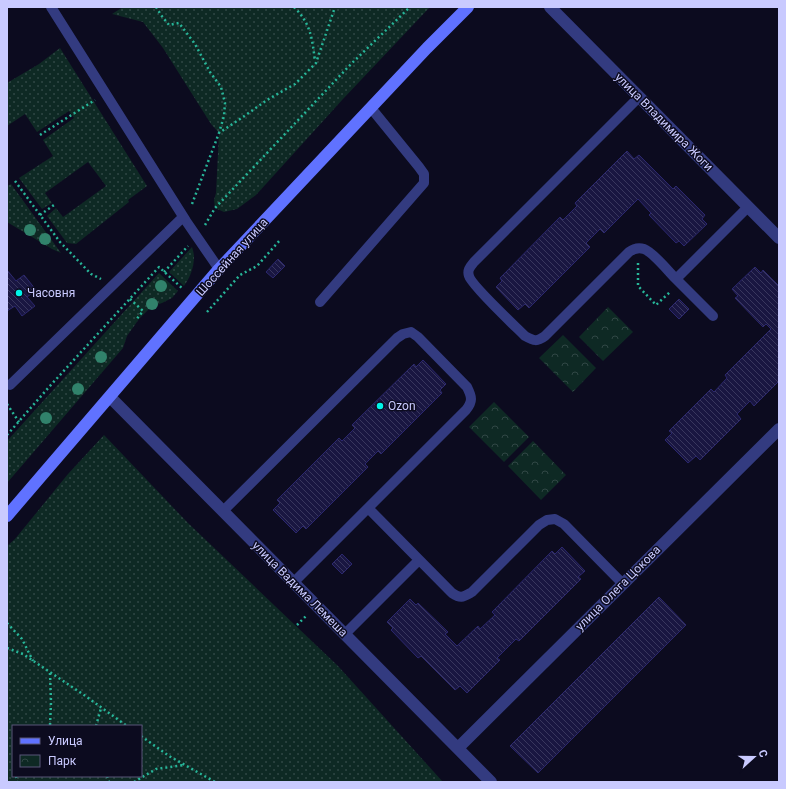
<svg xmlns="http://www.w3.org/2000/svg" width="786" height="789" font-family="Roboto,sans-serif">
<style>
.grass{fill:url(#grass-dots);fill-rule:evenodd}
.park{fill:url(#park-crowns)}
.building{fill:url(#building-back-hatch);stroke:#2b276e}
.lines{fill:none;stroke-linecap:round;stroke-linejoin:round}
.path{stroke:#27b598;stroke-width:2.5;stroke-dasharray:2 3;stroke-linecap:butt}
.lane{stroke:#333b80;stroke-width:10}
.street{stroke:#333b80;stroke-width:12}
.secondary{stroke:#6072ff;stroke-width:12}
.tree{fill:#31826b}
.poi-dot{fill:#00f4e9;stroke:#0c0b1f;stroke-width:1.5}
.labels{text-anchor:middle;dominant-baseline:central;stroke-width:3;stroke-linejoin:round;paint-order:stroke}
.street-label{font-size:12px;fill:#c9caff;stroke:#0c0b1f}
.poi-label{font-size:12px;fill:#c9caff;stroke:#0c0b1f;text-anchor:start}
</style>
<defs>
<pattern id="grass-dots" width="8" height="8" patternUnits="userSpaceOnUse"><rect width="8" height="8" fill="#0e2924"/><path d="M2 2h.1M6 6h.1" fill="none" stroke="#304745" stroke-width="1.8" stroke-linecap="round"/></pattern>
<pattern id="park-crowns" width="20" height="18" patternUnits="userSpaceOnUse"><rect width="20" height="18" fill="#0e2924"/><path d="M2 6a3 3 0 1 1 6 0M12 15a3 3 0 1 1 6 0" fill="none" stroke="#304745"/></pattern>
<pattern id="building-back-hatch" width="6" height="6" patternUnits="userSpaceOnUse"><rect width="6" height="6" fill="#191641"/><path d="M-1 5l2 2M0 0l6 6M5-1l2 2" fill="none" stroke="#39375e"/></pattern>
</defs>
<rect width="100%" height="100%" fill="#0c0b1f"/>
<path class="grass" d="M 123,7 L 430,7 L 343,99 L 256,195 L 237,209 L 224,212 L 215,208 L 214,200 L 216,193 L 219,133 L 211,124 L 163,48 L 143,22 L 112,14 Z
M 60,48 L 147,186 L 128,200 L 129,202 L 76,244 L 67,243 L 47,216 L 56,208 L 63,217 L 106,186 L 88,162 L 45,193 L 52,203 L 42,209 L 19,178 L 53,156 L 43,140 L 74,118 L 69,111 L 37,132 L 25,114 L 7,126 L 7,83 L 39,64 Z
M 11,184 L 61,253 L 52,249 L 7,222 L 7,186 Z
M 192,247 C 193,250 194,254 194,257 C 194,267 190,278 184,286 L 169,272 Z
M 159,273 L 178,291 L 172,298 L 162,303 L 151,307 L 139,319 L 127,336 L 123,348 L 7,483 L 7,441 Z
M 104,435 L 188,523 L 338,666 L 443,782 L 7,782 L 7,546 L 15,539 L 68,474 ZM 13,726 L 141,726 L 141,776 L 13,776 Z"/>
<path class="park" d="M 608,307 L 633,332 L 603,361 L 579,337 Z
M 563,335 L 596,368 L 573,392 L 539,358 Z
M 494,402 L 529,437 L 504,462 L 469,427 Z
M 533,441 L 566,475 L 541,500 L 508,466 Z"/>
<path class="building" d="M 627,151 L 634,159 L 639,155 L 673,189 L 676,186 L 705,215 L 702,219 L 707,224 L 684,246 L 679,241 L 676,243 L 649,215 L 651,213 L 638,199 L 604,233 L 600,229 L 586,243 L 590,247 L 529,308 L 525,304 L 518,310 L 496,287 L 502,281 L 500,278 L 560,217 L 563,220 L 577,206 L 575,203 Z
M 278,259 L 285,266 L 273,278 L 266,272 Z
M 755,267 L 761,273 L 763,270 L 779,286 L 779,381 L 754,406 L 750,401 L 737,414 L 741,419 L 700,460 L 696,456 L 688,463 L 665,440 L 672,433 L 669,431 L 711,389 L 714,392 L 727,378 L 725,375 L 771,329 L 766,324 L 763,327 L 735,298 L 738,296 L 732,289 Z
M 7,270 L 16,281 L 24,275 L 36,290 L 27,297 L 35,306 L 22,316 L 15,306 L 7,311 Z
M 679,299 L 689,309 L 679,319 L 669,309 Z
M 423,360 L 446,384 L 440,390 L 442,393 L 381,454 L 378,451 L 365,464 L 368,467 L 306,529 L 303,526 L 296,533 L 273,510 L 280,503 L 277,500 L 339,438 L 342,441 L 355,428 L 352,425 L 414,364 L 416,367 Z
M 562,547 L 585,571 L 578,577 L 581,579 L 519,641 L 516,639 L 497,658 L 500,660 L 467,693 L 460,686 L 455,690 L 421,656 L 418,658 L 391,630 L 393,628 L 387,622 L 410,599 L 416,605 L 418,603 L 448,632 L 445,634 L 457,646 L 478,626 L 480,629 L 495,615 L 492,612 L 552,551 L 555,554 Z
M 342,554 L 352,564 L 342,574 L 332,564 Z
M 659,597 L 686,625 L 538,773 L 510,746 Z"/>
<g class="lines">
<path class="path" d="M 156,7 L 161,15 L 169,25 L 179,23 L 195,44 L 210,72 L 221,87 L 225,103 L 224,116 L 219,133
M 294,7 C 311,24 312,38 315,61
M 40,135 L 95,100
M 15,181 L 60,242 L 91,274 L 101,279
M 192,204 L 219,133 L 243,117 L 267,100 L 295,84 L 316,63 L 335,7
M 40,215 L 54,205
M 205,225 L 215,208 L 351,64 L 410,7
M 638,263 L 638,286 L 656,305 L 670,292
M 164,272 L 188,246
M 130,299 L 143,311 L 136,320
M 207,312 L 240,275 L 257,266 L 281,239
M 7,404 L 19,422
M 7,435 L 49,387 L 159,267 L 183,289
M 7,623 L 22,639 L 33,661
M 297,625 L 306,616
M 7,648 L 23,654 L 84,695 L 127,726
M 50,673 L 51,702 L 50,726
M 96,726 L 101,708
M 141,736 L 169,756 L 215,782
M 16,776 L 17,782
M 107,776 L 109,782
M 134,782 L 156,769 L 184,765"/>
<path class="lane" d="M 51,7 L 186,221 L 219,269
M 639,97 L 474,262 C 470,267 467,270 469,276 C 471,285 516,327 525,336 C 534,341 537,342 545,336 L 629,252 C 633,249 638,247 644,249 C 653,252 668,271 676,279 L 748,207
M 676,279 L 713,316
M 320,302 L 424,183 L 424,174 L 419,167 L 371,108
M 10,385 L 183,217
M 368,508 L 452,593 C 461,599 463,597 472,592 L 539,525 L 547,520 L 555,519 L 564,524 L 623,584
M 223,511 L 397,338 L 403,334 L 411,332 L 418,337 L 467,387 C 472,397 473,401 466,410 L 294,582
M 345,634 L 419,560"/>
<path class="street" d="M 550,7 L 779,238
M 110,397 L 491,782
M 458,748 L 779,429"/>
<path class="secondary" d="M 7,516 L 219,269 L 427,48 L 468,7"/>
</g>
<g class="tree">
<circle cx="30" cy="230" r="6"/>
<circle cx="45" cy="239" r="6"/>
<circle cx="161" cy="286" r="6"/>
<circle cx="152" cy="304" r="6"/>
<circle cx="101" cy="357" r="6"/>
<circle cx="78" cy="389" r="6"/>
<circle cx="46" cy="418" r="6"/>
</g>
<g class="poi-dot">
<circle cx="19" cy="293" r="4"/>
<circle cx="380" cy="406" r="4"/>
</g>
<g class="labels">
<g class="street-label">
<text transform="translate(664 122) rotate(45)">улица Владимира Жоги</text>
<text transform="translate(232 257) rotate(-48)">Шоссейная улица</text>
<text transform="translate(618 588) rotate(-45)">улица Олега Цокова</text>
<text transform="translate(300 589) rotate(45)">улица Вадима Лемеша</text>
</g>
<g class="poi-label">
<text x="27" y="293">Часовня</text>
<text x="388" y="406">Ozon</text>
</g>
</g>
<rect width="786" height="789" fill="none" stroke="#c9caff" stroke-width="16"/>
<rect x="12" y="725" width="130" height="52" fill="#0c0b1f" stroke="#585779"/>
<rect x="20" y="738" width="20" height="6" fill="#6072ff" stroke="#585779"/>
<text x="48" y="745" font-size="12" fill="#c9caff">Улица</text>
<rect x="20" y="755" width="20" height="12" fill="url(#park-crowns)" stroke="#585779"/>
<text x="48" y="765" font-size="12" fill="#c9caff">Парк</text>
<g transform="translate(754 757) rotate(69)" stroke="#0c0b1f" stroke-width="3" paint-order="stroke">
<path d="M0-3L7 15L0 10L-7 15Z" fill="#c9caff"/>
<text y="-6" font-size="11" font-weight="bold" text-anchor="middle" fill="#c9caff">С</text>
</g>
</svg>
